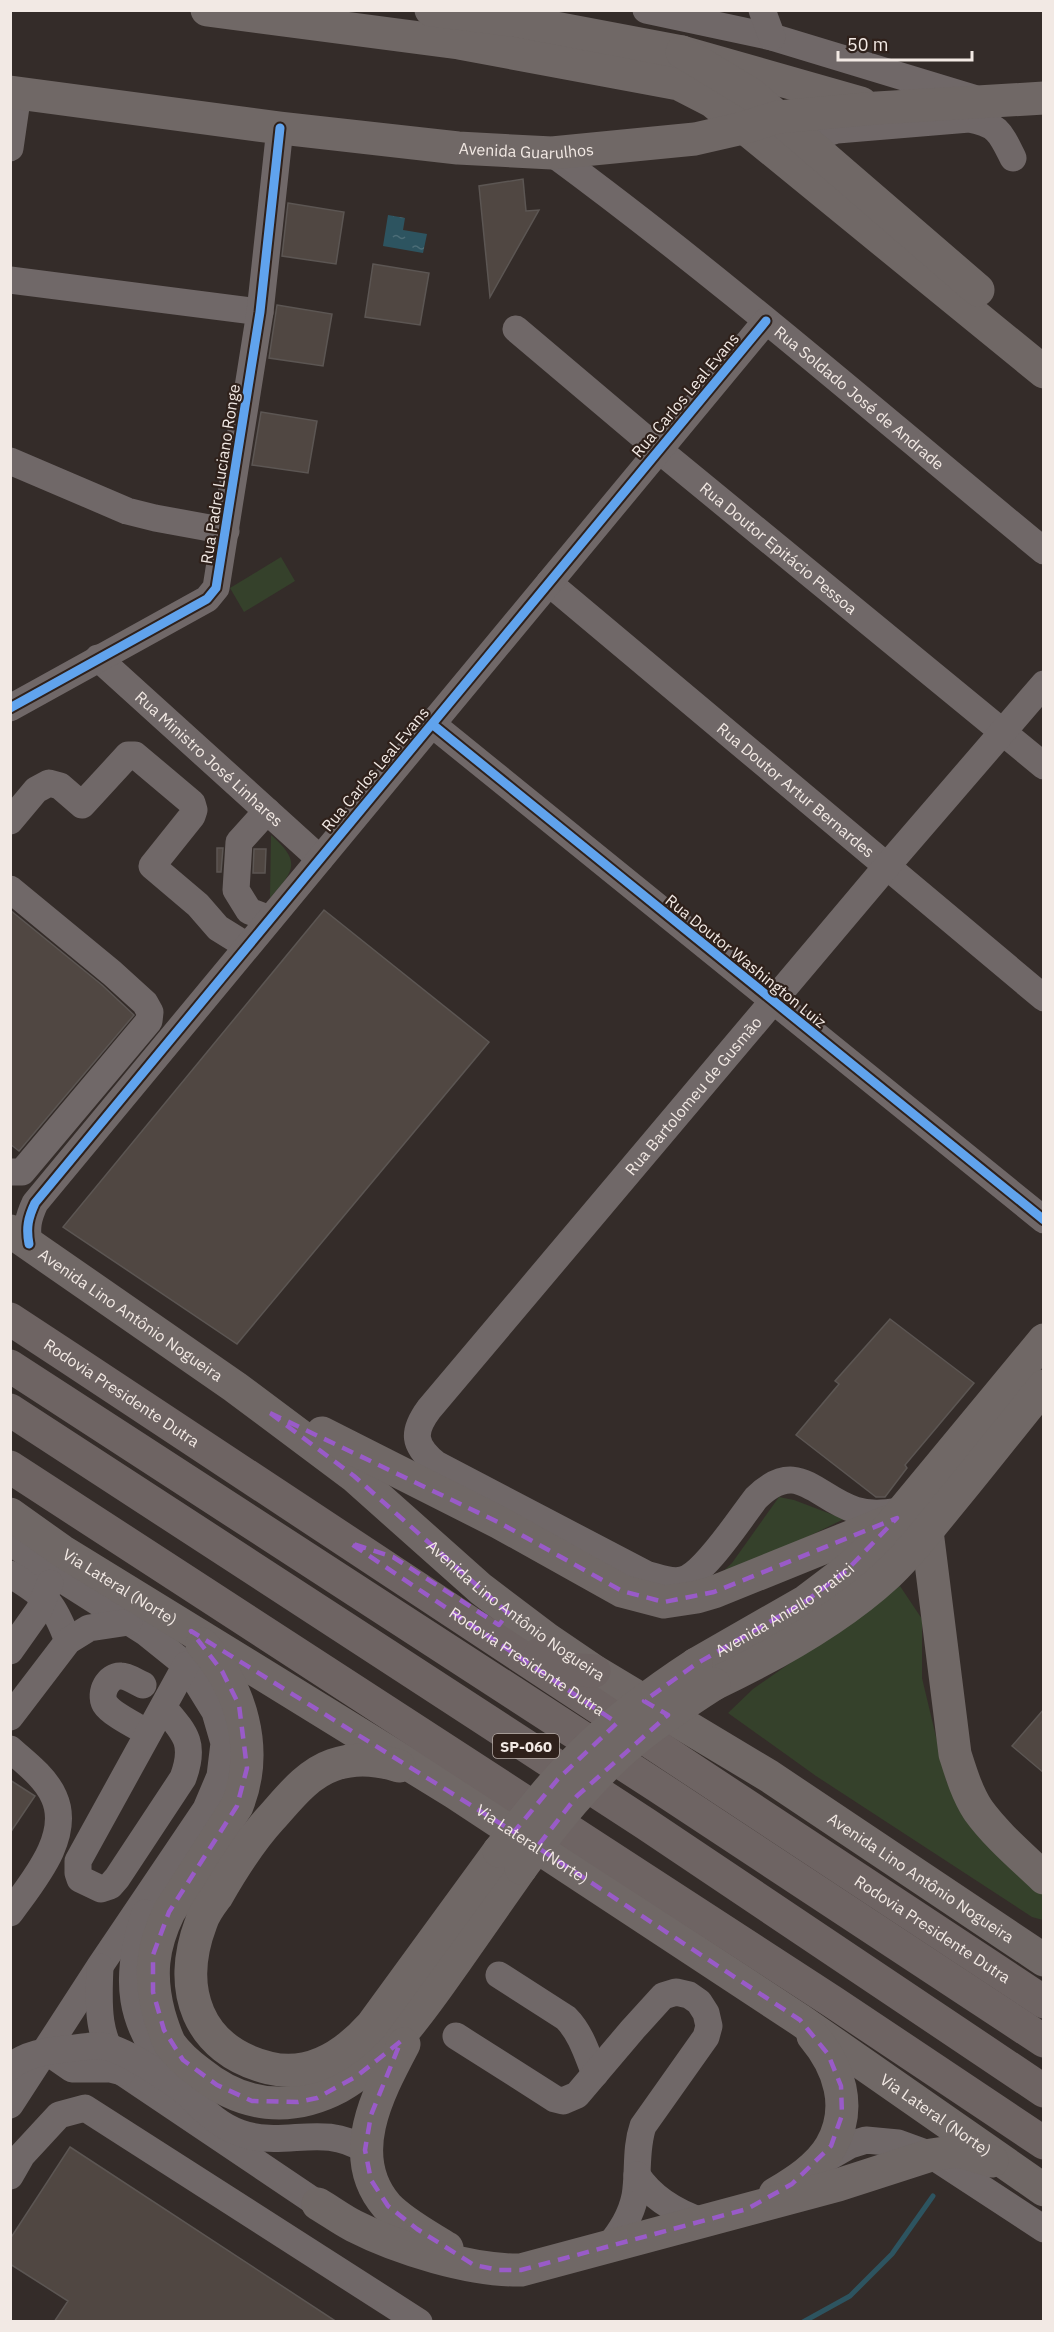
<svg xmlns="http://www.w3.org/2000/svg" width="1054" height="2332" font-family="'IBM Plex Sans',sans-serif">
<style>
.green{fill:#35412b}
.water{fill:url(#water-ripples)}
.lines{fill:none;stroke-linecap:round;stroke-linejoin:round}
.stream{stroke:#2d5460;stroke-width:5}
.building{fill:#504742;stroke:#5c5653;stroke-width:1.5}
.minor{stroke:#706868;stroke-width:27}
.major{stroke:#706866;stroke-width:33}
.highway{stroke:#6e6463;stroke-width:33}
.major-bridge{stroke:#706866;stroke-width:33}
.cycleway-casing{stroke:#2f211b;stroke-width:13}
.cycleway{stroke:#60a3ed;stroke-width:9}
.marked{fill:none;stroke:#995bc8;stroke-width:4.5;stroke-dasharray:12 8;stroke-linejoin:round}
.labels{text-anchor:middle;dominant-baseline:central;stroke-width:4.5;stroke-linejoin:round;paint-order:stroke}
.shield{fill:#2f211b;stroke:#b8ada8;stroke-width:1.5}
.shield-label{font-size:15px;font-weight:bold;fill:#f2e9e4}
.street-label{font-size:16px;fill:#f2e9e4;stroke:#2f211b}
</style>
<defs>
<pattern id="water-ripples" width="26" height="14" patternUnits="userSpaceOnUse" patternTransform="scale(1.5)"><rect width="26" height="14" fill="#2d5460"/><path d="M2 4q2-2 4 0t4 0M15 11q2-2 4 0t4 0" fill="none" stroke="#4c6d77"/></pattern>
</defs>
<rect width="100%" height="100%" fill="#342c29"/>
<path class="green" d="M 281,557 L 295,581 L 244,612 L 230,588 Z
M 271,835 C 302,862 294,871 270,898 Z
M 779,1497 L 794,1500 L 844,1519 L 726,1577 L 716,1578 L 732,1563 Z
M 900,1586 L 922,1619 L 922,1678 L 947,1783 L 973,1819 L 1043,1890 L 1043,1920 L 1032,1917 L 816,1776 L 728,1713 L 753,1689 Z"/>
<path class="water" d="M 388,215 L 405,218 L 403,230 L 427,234 L 423,253 L 383,246 Z"/>
<g class="lines">
<path class="stream" d="M 803,2322 L 850,2296 L 892,2254 L 933,2196"/>
</g>
<path class="building" d="M 523,179 L 526,211 L 539,210 L 490,297 L 479,186 Z
M 288,203 L 344,212 L 336,264 L 282,256 Z
M 373,264 L 429,273 L 420,325 L 365,317 Z
M 277,305 L 332,314 L 323,366 L 269,358 Z
M 261,412 L 317,421 L 308,473 L 252,465 Z
M 217,848 L 223,848 L 221,872 L 217,872 Z
M 254,849 L 266,849 L 265,873 L 253,873 Z
M 10,910 L 102,985 L 134,1015 L 19,1151 L 10,1144 Z
M 324,910 L 489,1042 L 237,1344 L 63,1227 Z
M 890,1319 L 974,1383 L 905,1465 L 907,1468 L 885,1497 L 876,1497 L 796,1435 L 839,1384 L 835,1381 Z
M 1044,1709 L 1044,1773 L 1012,1746 Z
M 10,1780 L 35,1796 L 10,1833 Z
M 70,2147 L 337,2322 L 54,2322 L 68,2301 L 10,2264 L 10,2239 Z"/>
<g class="lines">
<g class="minor">
<path d="M 646,10 L 772,37 L 973,98"/>
<path d="M 762,10 L 772,37"/>
<path d="M 808,145 L 818,136 L 837,130 L 969,119 C 998,124 1001,134 1013,158"/>
<path d="M 10,148 L 18,93"/>
<path id="s1" d="M 552,153 C 722,278 881,417 1044,551"/>
<path d="M 10,280 L 260,312"/>
<path id="s2" d="M 516,329 L 659,450 L 1044,766"/>
<path d="M 10,461 L 127,511 L 155,518 L 226,531"/>
<path id="s3" d="M 549,583 L 1044,998"/>
<path id="s4" d="M 98,658 L 320,859"/>
<path d="M 10,708 L 207,599 L 216,588 L 260,312 L 280,128"/>
<path d="M 432,724 L 1044,1220"/>
<path d="M 267,811 L 239,842 L 236,890 L 249,911 L 270,919"/>
<path d="M 10,821 L 36,790 L 49,783 L 60,786 L 82,805 L 128,755 L 135,755 L 192,803 L 194,810 L 192,816 L 152,866 L 198,905 L 218,928 L 247,946"/>
<path d="M 10,889 L 112,973 L 145,1003 L 150,1012 L 149,1021 L 22,1172 L 10,1172"/>
<path d="M 29,1244 C 26,1228 28,1218 35,1203 L 766,321"/>
<path id="s5" d="M 901,1511 C 885,1513 870,1515 855,1510 C 815,1497 797,1457 756,1498 C 741,1517 704,1575 682,1580 C 670,1583 658,1577 646,1574 L 436,1464 C 413,1445 412,1432 429,1409 L 887,866 L 1044,684"/>
<path d="M 10,1541 L 52,1573 L 145,1632 L 186,1665 L 215,1712 L 224,1743 L 220,1776 L 206,1809 L 100,1966 L 10,2105"/>
<path d="M 10,1574 C 47,1598 52,1599 68,1641"/>
<path d="M 10,1651 L 39,1610 L 50,1583"/>
<path d="M 143,1685 C 136,1682 128,1676 121,1676 C 108,1675 99,1693 105,1704 C 111,1714 138,1727 148,1733"/>
<path d="M 163,1707 C 185,1733 196,1743 183,1778 L 117,1878 L 110,1886 L 101,1889 L 80,1879 L 78,1873 L 78,1861 L 186,1665"/>
<path d="M 10,1717 L 68,1641 L 89,1628 L 129,1622"/>
<path d="M 10,1749 C 25,1762 46,1778 54,1797 C 72,1837 32,1882 10,1913"/>
<path d="M 145,1913 C 123,1979 128,2023 173,2078"/>
<path d="M 100,1967 C 98,2008 97,2037 122,2072 L 318,2204"/>
<path d="M 499,1975 L 566,2018 C 581,2033 587,2054 595,2074"/>
<path d="M 456,2036 L 555,2099 L 563,2101 L 577,2095 L 633,2029 L 663,1996 L 676,1992 L 689,1995 L 699,2002 L 706,2013 L 709,2026 L 706,2037 L 643,2126 C 635,2149 639,2173 635,2196 C 631,2216 621,2231 609,2246"/>
<path d="M 46,2051 L 72,2069 L 110,2069 L 122,2072"/>
<path d="M 10,2067 C 26,2054 46,2051 66,2049 C 79,2048 94,2044 107,2047 C 126,2051 171,2080 186,2093 C 203,2109 217,2125 240,2133 C 285,2149 322,2122 365,2150"/>
<path d="M 817,2164 L 850,2145 L 866,2140 L 898,2143 L 931,2155 L 1044,2229"/>
<path d="M 637,2175 C 652,2198 676,2212 702,2221"/>
<path d="M 10,2176 L 22,2155 L 59,2115 L 85,2108 L 419,2322"/>
</g>
<g class="major">
<path d="M 207,10 L 459,43 L 679,84 L 712,101 L 1044,372"/>
<path d="M 431,10 L 518,21 L 682,52 L 861,103"/>
<path d="M 682,52 L 751,94 L 978,290"/>
<path id="s6" d="M 10,92 L 280,128 L 458,148 L 552,153 L 695,139 L 743,128 L 778,117 L 877,108 L 1044,98"/>
<path id="s7" d="M 10,1231 L 235,1387 L 354,1476 L 481,1589 L 547,1639 L 594,1671 L 769,1776 L 1044,1960"/>
<path d="M 322,1433 L 500,1523 L 622,1591 L 664,1602 L 697,1597 L 714,1592 L 897,1518"/>
<path id="s8" d="M 10,1514 L 62,1551 L 455,1793 L 800,2020 L 1044,2190"/>
<path d="M 927,1531 L 955,1754 C 961,1773 967,1793 978,1810 C 996,1835 1021,1856 1044,1878"/>
<path d="M 202,1644 C 241,1688 260,1749 237,1806 L 169,1912 C 152,1947 149,1976 159,2014 C 162,2024 165,2034 170,2044 C 178,2055 188,2064 199,2072 C 242,2107 290,2113 339,2087 C 390,2058 425,2005 458,1958 C 479,1928 500,1898 521,1868"/>
<path id="s9" d="M 696,1664 L 806,1601 L 847,1570 L 876,1543 L 1044,1340"/>
<path d="M 714,1684 C 773,1656 838,1620 887,1575 C 908,1556 926,1532 944,1510 C 978,1469 1010,1428 1044,1386"/>
<path d="M 399,1766 C 377,1759 355,1757 333,1765 C 307,1774 289,1798 271,1818 C 250,1841 233,1868 217,1896 C 211,1904 204,1913 201,1923 C 176,1989 197,2050 269,2068 C 310,2078 346,2054 372,2025 L 499,1851"/>
<path d="M 404,2044 C 378,2093 344,2156 387,2206 C 403,2223 428,2236 447,2248"/>
<path d="M 775,2194 C 795,2182 819,2167 831,2146 C 853,2107 839,2067 813,2036"/>
<path d="M 318,2204 C 330,2211 342,2220 354,2226 C 399,2249 471,2271 521,2270 L 838,2185 L 931,2155 L 958,2151 L 992,2161"/>
</g>
<g class="highway">
<path id="s10" d="M 10,1319 C 355,1546 698,1776 1044,2002"/>
<path d="M 10,1366 L 657,1786 L 1044,2041"/>
<path d="M 10,1410 L 646,1824 L 1044,2091"/>
<path d="M 10,1467 L 833,2002 L 1044,2143"/>
<path d="M 541,1653 L 565,1669 L 594,1671"/>
</g>
<path class="major-bridge" d="M 499,1851 C 526,1818 552,1783 583,1753 C 617,1719 656,1690 696,1664
M 521,1868 C 554,1823 589,1779 631,1743 C 657,1721 686,1702 714,1684"/>
<defs>
<path id="cycleway" d="M 10,708 L 207,599 L 216,588 L 260,312 L 280,128
M 432,724 L 1044,1220
M 29,1244 C 26,1228 28,1218 35,1203 L 766,321"/>
</defs>
<use href="#cycleway" class="cycleway-casing"/>
<use href="#cycleway" class="cycleway"/>
</g>
<path class="marked" d="M 270,1413 L 500,1523 L 622,1591 L 664,1602 L 714,1592 L 897,1518 L 847,1570 L 806,1601 L 696,1664 L 644,1701 L 668,1715 L 577,1796 L 537,1847 L 800,2020 L 828,2054 L 841,2086 L 842,2115 L 831,2146 L 792,2184 L 747,2209 L 521,2270 L 499,2270 L 474,2265 L 417,2229 L 388,2206 L 371,2180 L 365,2150 L 371,2115 L 401,2041 L 357,2076 L 317,2098 L 298,2102 L 252,2101 L 217,2085 L 183,2060 L 164,2030 L 153,1992 L 153,1955 L 169,1912 L 237,1806 L 247,1768 L 239,1705 L 222,1671 L 191,1631 L 514,1832 L 558,1779 L 617,1723 L 350,1543 L 393,1557 L 499,1625 L 508,1613 L 354,1476 Z"/>
<g class="labels">
<rect class="shield" x="493" y="1734" width="66" height="24" rx="4.5"/>
<g class="shield-label">
<text x="526" y="1746">SP-060</text>
</g>
<g class="street-label">
<text stroke="none"><textPath href="#s6" startOffset="520">Avenida Guarulhos</textPath></text>
<text transform="translate(685 395) rotate(-50)">Rua Carlos Leal Evans</text>
<text stroke="none"><textPath href="#s1" startOffset="393">Rua Soldado José de Andrade</textPath></text>
<text transform="translate(220 474) rotate(-81)">Rua Padre Luciano Ronge</text>
<text stroke="none"><textPath href="#s2" startOffset="342">Rua Doutor Epitácio Pessoa</textPath></text>
<text stroke="none"><textPath href="#s4" startOffset="150">Rua Ministro José Linhares</textPath></text>
<text transform="translate(375 769) rotate(-50)">Rua Carlos Leal Evans</text>
<text stroke="none"><textPath href="#s3" startOffset="322">Rua Doutor Artur Bernardes</textPath></text>
<text transform="translate(746 961) rotate(39)">Rua Doutor Washington Luiz</text>
<text stroke="none"><textPath href="#s5" startOffset="1018">Rua Bartolomeu de Gusmão</textPath></text>
<text stroke="none"><textPath href="#s7" startOffset="147">Avenida Lino Antônio Nogueira</textPath></text>
<text stroke="none"><textPath href="#s10" startOffset="134">Rodovia Presidente Dutra</textPath></text>
<text stroke="none"><textPath href="#s8" startOffset="132">Via Lateral (Norte)</textPath></text>
<text stroke="none"><textPath href="#s9" startOffset="104">Avenida Aniello Pratici</textPath></text>
<text stroke="none"><textPath href="#s7" startOffset="633">Avenida Lino Antônio Nogueira</textPath></text>
<text stroke="none"><textPath href="#s10" startOffset="620">Rodovia Presidente Dutra</textPath></text>
<text stroke="none"><textPath href="#s8" startOffset="618">Via Lateral (Norte)</textPath></text>
<text stroke="none"><textPath href="#s7" startOffset="1119">Avenida Lino Antônio Nogueira</textPath></text>
<text stroke="none"><textPath href="#s10" startOffset="1106">Rodovia Presidente Dutra</textPath></text>
<text stroke="none"><textPath href="#s8" startOffset="1104">Via Lateral (Norte)</textPath></text>
</g>
</g>
<rect width="1054" height="2332" fill="none" stroke="#f2e9e4" stroke-width="24"/>
<path d="M838 51v9h134v-9" fill="none" stroke="#f2e9e4" stroke-width="3"/>
<text x="847" y="51" font-size="18" fill="#f2e9e4" stroke="#2f211b" stroke-width="4.5" paint-order="stroke">50 m</text>
</svg>
